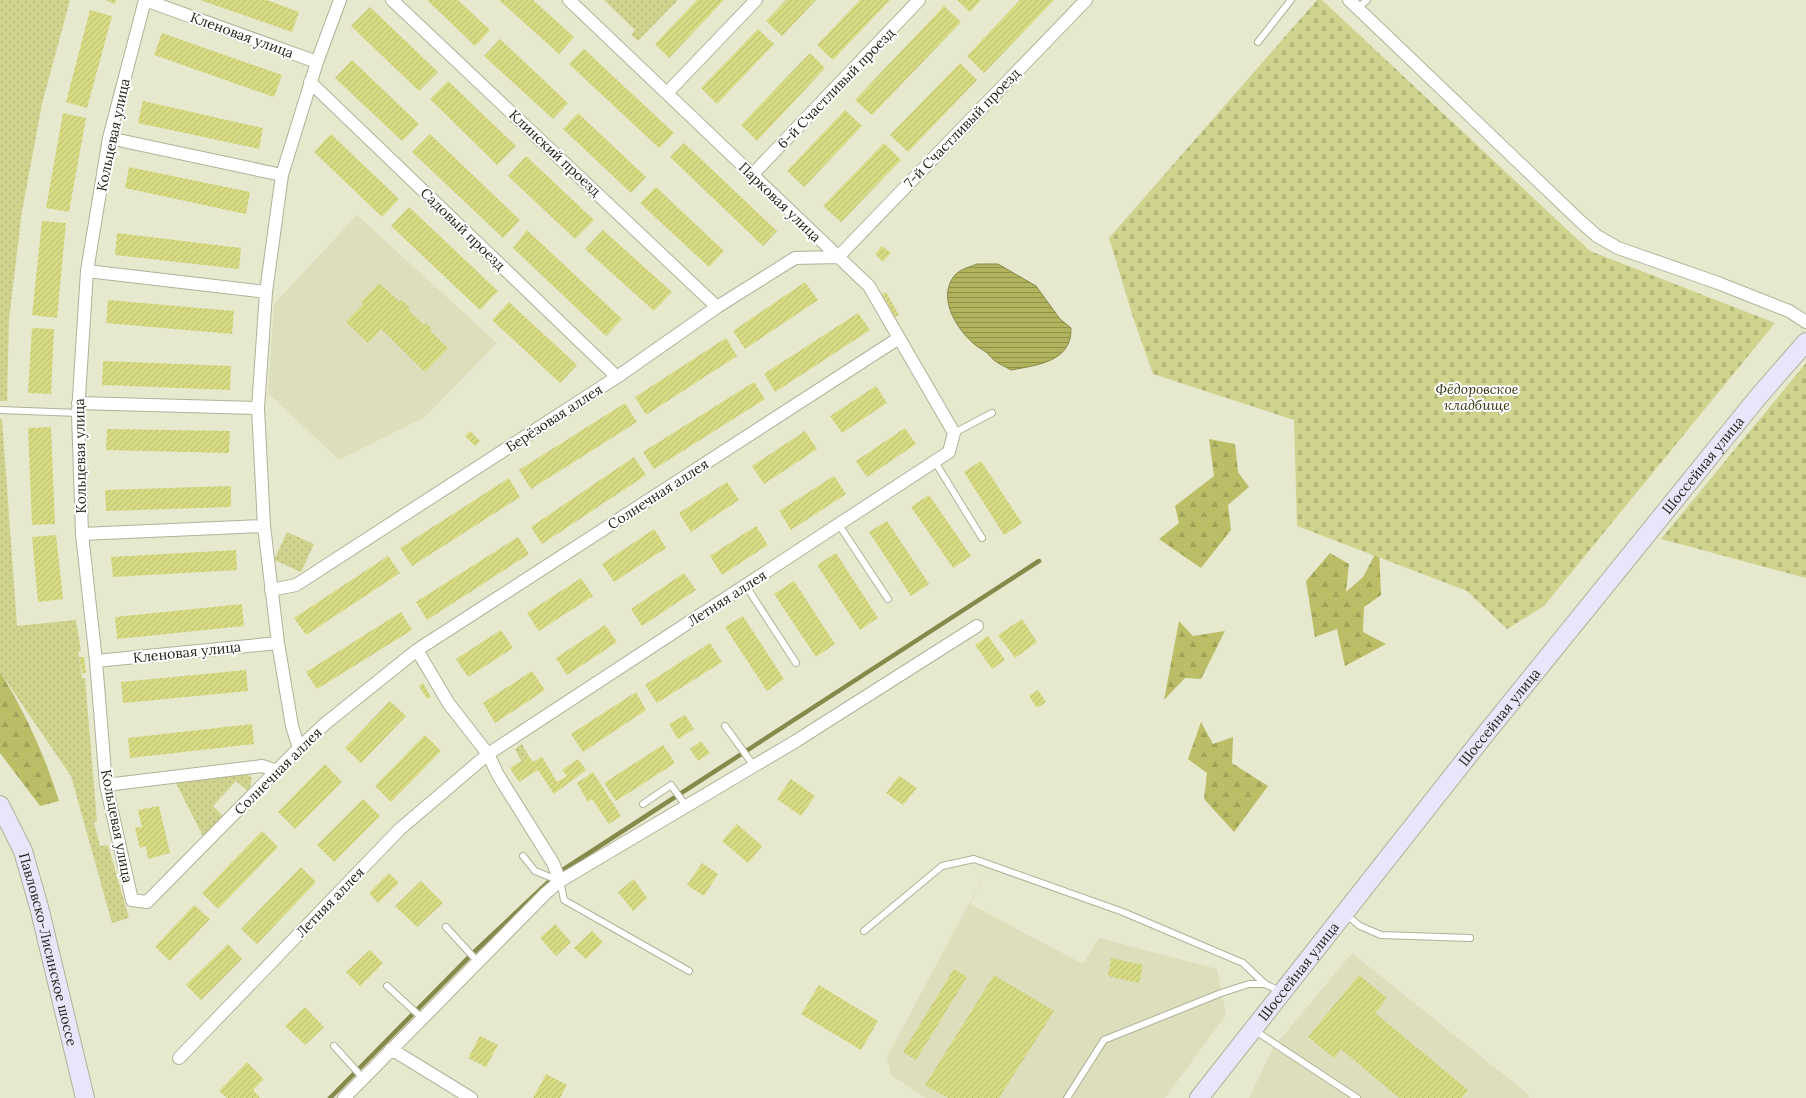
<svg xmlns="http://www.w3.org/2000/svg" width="1806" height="1098" font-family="Lora,serif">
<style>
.built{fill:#dcdebc}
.grass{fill:url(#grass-dots)}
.forest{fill:url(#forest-firs)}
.cemetery{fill:url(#cemetery-stones)}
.water{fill:url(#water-rules);stroke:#87894a}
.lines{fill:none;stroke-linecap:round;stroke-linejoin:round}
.stream{stroke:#87894a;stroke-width:4.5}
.building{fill:url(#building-hatch)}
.lane-casing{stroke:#b0b298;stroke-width:8}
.street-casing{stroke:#b0b298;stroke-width:14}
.secondary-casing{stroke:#b0b298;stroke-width:20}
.lane{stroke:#fff;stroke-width:6}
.street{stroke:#fff;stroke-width:12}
.secondary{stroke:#e8e6fa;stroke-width:18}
.labels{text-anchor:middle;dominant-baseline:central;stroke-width:4;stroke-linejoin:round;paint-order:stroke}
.street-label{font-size:14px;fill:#26261c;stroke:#fff}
.park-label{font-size:14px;font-style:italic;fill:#363711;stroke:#fff}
</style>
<defs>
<pattern id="grass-dots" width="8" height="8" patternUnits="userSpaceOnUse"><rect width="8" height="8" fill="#d0d38d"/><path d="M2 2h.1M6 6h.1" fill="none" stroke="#b2b579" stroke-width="1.8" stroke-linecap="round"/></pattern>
<pattern id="forest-firs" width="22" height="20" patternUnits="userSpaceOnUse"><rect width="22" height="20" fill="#bbbe67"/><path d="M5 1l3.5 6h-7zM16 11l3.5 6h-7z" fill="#a1a359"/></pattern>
<pattern id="cemetery-stones" width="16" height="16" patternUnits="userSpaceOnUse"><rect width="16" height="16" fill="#d0d38d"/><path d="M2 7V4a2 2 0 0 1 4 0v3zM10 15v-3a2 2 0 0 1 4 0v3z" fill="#b2b579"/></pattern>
<pattern id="water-rules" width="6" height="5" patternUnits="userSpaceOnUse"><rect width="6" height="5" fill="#b1b45d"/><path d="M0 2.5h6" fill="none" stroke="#90924c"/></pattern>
<pattern id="building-hatch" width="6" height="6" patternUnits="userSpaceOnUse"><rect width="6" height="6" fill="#d6da82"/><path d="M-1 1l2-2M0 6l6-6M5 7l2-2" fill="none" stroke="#b8bb70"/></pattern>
</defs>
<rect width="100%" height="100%" fill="#e7e9cf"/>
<path class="built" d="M 357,215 L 497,343 L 425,417 L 339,460 L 268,393 L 274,304 Z
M 990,864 L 970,904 L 1083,964 L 1099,938 L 1217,969 L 1226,1015 L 1165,1098 L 926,1098 L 891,1075 L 887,1057 Z
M 1352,953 L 1529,1095 L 1529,1098 L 1249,1098 L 1273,1048 Z"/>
<path class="grass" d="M 0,0 L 70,0 L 42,104 L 22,211 L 9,319 L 7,401 L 0,401 Z
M 604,0 L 678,0 L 638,41 L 631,35 L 635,30 Z
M 0,419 L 2,419 L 17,626 L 76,620 L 81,651 L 78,652 L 82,678 L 85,678 L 97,821 L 94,822 L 100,846 L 108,845 L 129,918 L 112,923 L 71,776 L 0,672 Z
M 287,532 L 314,544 L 301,572 L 274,560 Z
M 522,744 L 529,756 L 521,761 L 515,749 Z
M 245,772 L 252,778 L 249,792 L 236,781 L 213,806 L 225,818 L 204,838 L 176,783 Z"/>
<path class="forest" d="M 1209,439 L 1235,444 L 1238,472 L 1249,487 L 1228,505 L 1231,530 L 1201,568 L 1159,539 L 1179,523 L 1175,506 L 1214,476 Z
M 1379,547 L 1381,595 L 1364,607 L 1363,632 L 1386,644 L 1345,666 L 1337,629 L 1315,637 L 1306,581 L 1330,553 L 1349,564 L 1346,592 L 1363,577 Z
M 1179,621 L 1193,636 L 1225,631 L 1201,679 L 1185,678 L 1164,700 Z
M 0,672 C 25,712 45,756 59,801 L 40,806 L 0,753 Z
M 1201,722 L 1213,744 L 1233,737 L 1232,763 L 1268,786 L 1234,832 L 1204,799 L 1207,773 L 1188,759 Z"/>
<path class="cemetery" d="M 1317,0 L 1322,0 L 1590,251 L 1775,323 L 1544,606 L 1507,629 L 1467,591 L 1297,526 L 1294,420 L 1153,374 L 1133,317 L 1109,238 Z
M 1806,363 L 1806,578 L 1661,539 Z"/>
<path class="water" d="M 977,264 L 998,264 L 1036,286 L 1060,319 L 1071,328 C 1072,362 1037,365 1011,370 C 1006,367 999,364 995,361 C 991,358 989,354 986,352 C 982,349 977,347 973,343 C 955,327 937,296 955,275 C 960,269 970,267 977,264 Z"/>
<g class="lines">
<path class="stream" d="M 330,1098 L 471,955 L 558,873 L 1039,561"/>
</g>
<path class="building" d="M 105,0 L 116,0 L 115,4 Z
M 200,0 L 267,0 L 299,12 L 292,32 Z
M 427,0 L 458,0 L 490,30 L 475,46 Z
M 499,0 L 533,0 L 574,37 L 559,54 Z
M 697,0 L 724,0 L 669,58 L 655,44 Z
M 786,0 L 816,0 L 782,36 L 766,21 Z
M 860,0 L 890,0 L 833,60 L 817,45 Z
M 957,0 L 981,0 L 970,12 Z
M 1020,0 L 1054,0 L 984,73 L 967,56 Z
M 944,6 L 961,22 L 872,115 L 855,100 Z
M 370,7 L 438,72 L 419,91 L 351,26 Z
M 90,10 L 112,16 L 87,108 L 66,102 Z
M 758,29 L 774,44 L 717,104 L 701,88 Z
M 162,33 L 282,75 L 274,97 L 154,55 Z
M 500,39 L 568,103 L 553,119 L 484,56 Z
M 584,49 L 674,133 L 659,148 L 569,64 Z
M 810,53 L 825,68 L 757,141 L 741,125 Z
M 352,60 L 419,124 L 402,141 L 335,78 Z
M 960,63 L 977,80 L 908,152 L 890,135 Z
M 448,81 L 516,146 L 497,165 L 430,99 Z
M 143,101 L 263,128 L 259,149 L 138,123 Z
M 845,110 L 862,126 L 804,187 L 787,171 Z
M 63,113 L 86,118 L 69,212 L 46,208 Z
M 578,113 L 646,177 L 631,193 L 563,129 Z
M 331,134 L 399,199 L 382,217 L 314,152 Z
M 430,134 L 520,220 L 503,238 L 412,152 Z
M 684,143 L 777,231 L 763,246 L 670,157 Z
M 884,143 L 901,160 L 841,222 L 823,206 Z
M 526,156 L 594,220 L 575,239 L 508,176 Z
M 129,167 L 250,192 L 246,214 L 125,188 Z
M 656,187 L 724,251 L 709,267 L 640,203 Z
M 409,207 L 498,291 L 480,310 L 391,226 Z
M 42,221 L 66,223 L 57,318 L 32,315 Z
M 527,230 L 622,319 L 606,336 L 513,248 Z
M 603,230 L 672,292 L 654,311 L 585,249 Z
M 117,233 L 241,248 L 239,269 L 115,255 Z
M 882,246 L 891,253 L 883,262 L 875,254 Z
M 805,282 L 818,300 L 745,349 L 733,331 Z
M 379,283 L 400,302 L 402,300 L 410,308 L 408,310 L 424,325 L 426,323 L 432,329 L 430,331 L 448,348 L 425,372 L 381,329 L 368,343 L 346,322 L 363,304 L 361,302 Z
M 886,292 L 899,315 L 895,317 L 882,294 Z
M 108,300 L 234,311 L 232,334 L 106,323 Z
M 509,302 L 577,365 L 560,383 L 492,320 Z
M 858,313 L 870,330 L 775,392 L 764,374 Z
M 32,328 L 54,329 L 51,394 L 28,393 Z
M 726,338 L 737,356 L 646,415 L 635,397 Z
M 103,361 L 231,366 L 230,390 L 102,385 Z
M 754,382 L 765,399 L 654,469 L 643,452 Z
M 876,386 L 887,403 L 842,433 L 830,416 Z
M 625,403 L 637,422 L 531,489 L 519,470 Z
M 51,427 L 55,524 L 32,525 L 28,428 Z
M 905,428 L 916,444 L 867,477 L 856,461 Z
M 107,429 L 230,431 L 229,453 L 106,450 Z
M 470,431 L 480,441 L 475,446 L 465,436 Z
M 805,431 L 817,449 L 764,484 L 752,466 Z
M 634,457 L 646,475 L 542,544 L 531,527 Z
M 981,461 L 1022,523 L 1004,535 L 964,472 Z
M 834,476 L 846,494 L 791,530 L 779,511 Z
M 509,478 L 520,497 L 412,566 L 400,548 Z
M 727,482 L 739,500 L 691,532 L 679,513 Z
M 231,486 L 231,507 L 106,511 L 105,490 Z
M 929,495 L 971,556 L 953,568 L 911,507 Z
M 887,521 L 929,584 L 911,596 L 869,532 Z
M 756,526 L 768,545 L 722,575 L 710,556 Z
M 654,529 L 666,548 L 614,582 L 602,564 Z
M 56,535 L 63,599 L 38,602 L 32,537 Z
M 518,537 L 529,554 L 427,620 L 416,602 Z
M 236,550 L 237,570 L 113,577 L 111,557 Z
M 836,553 L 878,618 L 860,630 L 817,565 Z
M 388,556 L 400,573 L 306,635 L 294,618 Z
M 684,573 L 696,590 L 642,626 L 631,609 Z
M 581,578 L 593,596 L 539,631 L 527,613 Z
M 794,581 L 835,644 L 816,657 L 774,594 Z
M 242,604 L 244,626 L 117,639 L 115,617 Z
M 401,612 L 412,630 L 317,689 L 306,672 Z
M 743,616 L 784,679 L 767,691 L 725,627 Z
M 1022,619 L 1037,642 L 1015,658 L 998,635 Z
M 605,625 L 617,642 L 567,675 L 556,658 Z
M 501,630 L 513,648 L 468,677 L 456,659 Z
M 988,636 L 1005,660 L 992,669 L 975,645 Z
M 710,643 L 722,662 L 657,703 L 645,685 Z
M 79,657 L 84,657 L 86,673 L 82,673 Z
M 246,670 L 248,691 L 123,703 L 121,682 Z
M 532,671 L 545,690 L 495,723 L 483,703 Z
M 423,683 L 431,697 L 427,699 L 419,686 Z
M 1038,690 L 1046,702 L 1037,708 L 1029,696 Z
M 636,692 L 646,710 L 583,752 L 571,734 Z
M 390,701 L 406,716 L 361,763 L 345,748 Z
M 685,715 L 694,729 L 678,739 L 669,724 Z
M 252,724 L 254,744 L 130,758 L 128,738 Z
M 425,735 L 441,751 L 391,802 L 375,786 Z
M 701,741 L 710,753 L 698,761 L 690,749 Z
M 663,745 L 675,763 L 616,801 L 604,783 Z
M 529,756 L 533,762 L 542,757 L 557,782 L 567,776 L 562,770 L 578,759 L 586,770 L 554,794 L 538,770 L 519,782 L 510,768 Z
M 325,764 L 342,782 L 295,829 L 278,812 Z
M 593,772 L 621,816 L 609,824 L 592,799 L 588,802 L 577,783 Z
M 899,776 L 917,788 L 903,805 L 886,793 Z
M 791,779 L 815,796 L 801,816 L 777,799 Z
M 363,799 L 380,816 L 334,862 L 317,845 Z
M 159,806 L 170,853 L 148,859 L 146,846 L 140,848 L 135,828 L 142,827 L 138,810 Z
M 737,824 L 762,846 L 748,863 L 722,841 Z
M 262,831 L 278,847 L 218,909 L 202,893 Z
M 702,863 L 718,874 L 704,896 L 687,885 Z
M 301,867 L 316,882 L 257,944 L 241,929 Z
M 389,873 L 399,883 L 378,903 L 369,893 Z
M 634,879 L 647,898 L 633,911 L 618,892 Z
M 421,881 L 443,903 L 417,927 L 395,906 Z
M 194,905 L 210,919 L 170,961 L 155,947 Z
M 555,924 L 571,942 L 556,956 L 540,938 Z
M 592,931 L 603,942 L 586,959 L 574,948 Z
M 228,944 L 242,959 L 201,1000 L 186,985 Z
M 370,950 L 383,963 L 360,986 L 346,972 Z
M 1111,958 L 1143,965 L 1139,983 L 1108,976 Z
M 954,969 L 967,977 L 916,1060 L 903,1052 Z
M 994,975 L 1054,1011 L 999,1098 L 948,1098 L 925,1085 Z
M 1359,975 L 1387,998 L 1375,1013 L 1468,1090 L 1462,1098 L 1399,1098 L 1341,1049 L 1334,1058 L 1308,1037 Z
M 819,985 L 878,1021 L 861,1050 L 801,1014 Z
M 305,1007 L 324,1027 L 305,1045 L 285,1026 Z
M 480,1036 L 498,1045 L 486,1067 L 468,1058 Z
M 247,1062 L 264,1079 L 253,1090 L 260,1098 L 227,1098 L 219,1091 Z
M 546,1074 L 567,1085 L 560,1098 L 533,1098 Z"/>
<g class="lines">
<defs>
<path id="lane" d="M 1358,8 L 1367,0
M 1258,42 L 1291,0
M 0,410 L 78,413
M 954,433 L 992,413
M 935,462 L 982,538
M 839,525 L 888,599
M 746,586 L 796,663
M 725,726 L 754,766
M 643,804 L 671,785 L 686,806
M 523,856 L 535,871 L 560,881 L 564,900 L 689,971
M 1345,914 L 1360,926 L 1381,935 L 1470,938
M 446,927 L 478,962
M 864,931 L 942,866 L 974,859 L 1123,912 L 1243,963 L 1265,984
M 387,986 L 422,1018
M 1254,1030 L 1357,1098
M 334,1046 L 363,1078
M 1067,1098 L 1104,1040 L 1221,993 L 1249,984 L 1265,984 L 1280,991"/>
<path id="street" d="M 145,0 L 109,138 L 87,271 L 78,413 L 82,534 L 96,661 L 106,785 L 132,900 L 147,902 L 299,748 L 326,723 L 417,650 L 899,338
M 145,0 L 317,62
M 392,0 L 717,307
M 1349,0 L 1580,221 L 1597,236 L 1618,248 L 1718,283 L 1789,311 L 1806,322
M 310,82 L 617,377
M 667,93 L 756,0
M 109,138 L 282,175
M 752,175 L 919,0
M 87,271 L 266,292
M 78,403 L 258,408
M 82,534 L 264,526
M 271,590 L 296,585 L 617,377 L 717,307 L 795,258 L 838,257 L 1086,0
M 417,650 L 449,704 L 488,754 L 498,775 L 553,863 L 560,881
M 96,661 L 278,643
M 299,748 L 292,726 L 278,643 L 264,526 L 258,408 L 266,292 L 282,175 L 317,62 L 340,0
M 106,785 L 262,766 L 277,771
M 391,1049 L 471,1098
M 179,1058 L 400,829 L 488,754 L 949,452 L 954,433 L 869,286 L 569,0
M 344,1098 L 546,893 L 560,881 L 796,741 L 977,626"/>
<g id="secondary">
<path id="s1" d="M 0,805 L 23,851 L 39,907 L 85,1098"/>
<path id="s2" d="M 1199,1098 L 1483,737 L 1758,397 L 1806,342"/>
</g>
</defs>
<use href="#lane" class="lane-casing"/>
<use href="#street" class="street-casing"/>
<use href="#secondary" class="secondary-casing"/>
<use href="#lane" class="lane"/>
<use href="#street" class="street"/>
<use href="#secondary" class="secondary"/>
</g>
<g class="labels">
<g class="street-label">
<text transform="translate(242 35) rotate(20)">Кленовая улица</text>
<text transform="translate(836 88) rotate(-46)">6-й Счастливый проезд</text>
<text transform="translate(962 128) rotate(-46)">7-й Счастливый проезд</text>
<text transform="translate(113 135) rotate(-78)">Кольцевая улица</text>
<text transform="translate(555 153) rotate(43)">Клинский проезд</text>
<text transform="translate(780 202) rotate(44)">Парковая улица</text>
<text transform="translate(463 229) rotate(44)">Садовый проезд</text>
<text transform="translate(554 418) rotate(-33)">Берёзовая аллея</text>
<text transform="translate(80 456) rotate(-91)">Кольцевая улица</text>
<text stroke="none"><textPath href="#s2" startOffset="809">Шоссейная улица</textPath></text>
<text transform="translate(658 494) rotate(-33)">Солнечная аллея</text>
<text transform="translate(727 598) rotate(-33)">Летняя аллея</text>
<text transform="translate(187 652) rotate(-6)">Кленовая улица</text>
<text stroke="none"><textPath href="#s2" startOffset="485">Шоссейная улица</textPath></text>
<text transform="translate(278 771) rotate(-45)">Солнечная аллея</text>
<text transform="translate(117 826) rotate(79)">Кольцевая улица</text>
<text transform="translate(330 902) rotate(-46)">Летняя аллея</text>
<text stroke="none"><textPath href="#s1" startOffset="153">Павловско-Лисинское шоссе</textPath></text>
<text stroke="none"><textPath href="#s2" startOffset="161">Шоссейная улица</textPath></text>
</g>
<g class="park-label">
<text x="1477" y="389">Фёдоровское<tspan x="1477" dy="16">кладбище</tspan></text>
</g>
</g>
</svg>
